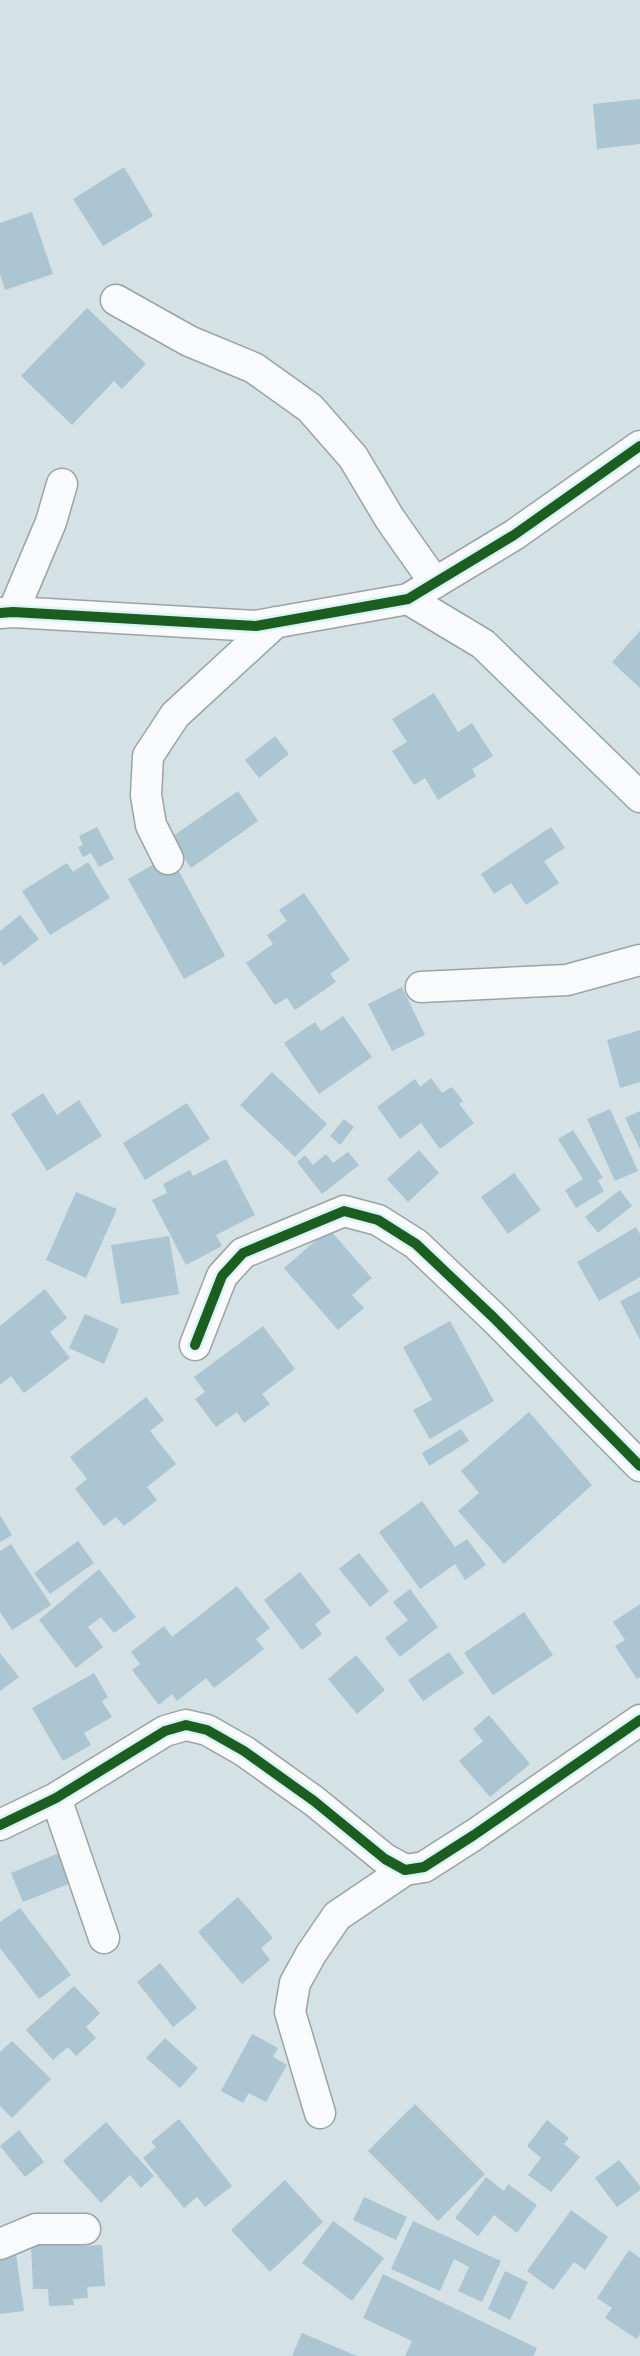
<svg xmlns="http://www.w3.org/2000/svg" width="640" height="2356" font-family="Signika,sans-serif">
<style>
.building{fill:#abc6d2}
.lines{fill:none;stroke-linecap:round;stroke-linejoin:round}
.street-casing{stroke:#9aa4a7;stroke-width:33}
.street{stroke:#f9fafb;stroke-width:30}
.cycleway-casing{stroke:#daf3f9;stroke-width:15}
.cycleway{stroke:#1b5e20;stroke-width:10}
</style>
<rect width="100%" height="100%" fill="#d4e1e5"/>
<path class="building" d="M 640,99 L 640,144 L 597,149 L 593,104 Z
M 124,167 L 153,216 L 103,246 L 73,199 Z
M 32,212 L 53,274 L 5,290 L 0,274 L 0,223 Z
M 87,308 L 146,364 L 122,389 L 114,381 L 72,425 L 21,376 Z
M 640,631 L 640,688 L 612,662 Z
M 434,693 L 458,732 L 472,723 L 493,756 L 472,769 L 476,776 L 438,800 L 425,778 L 414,785 L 392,751 L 407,742 L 392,719 Z
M 275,736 L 289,754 L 259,778 L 245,760 Z
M 238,791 L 258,821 L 191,868 L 170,838 Z
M 97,827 L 114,859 L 99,867 L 91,853 L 83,857 L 78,847 L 83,845 L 79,836 Z
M 551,827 L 565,848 L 544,861 L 559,883 L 526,905 L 511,883 L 494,894 L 481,874 Z
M 170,855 L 225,956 L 184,979 L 128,879 Z
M 88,862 L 110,898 L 50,935 L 22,891 L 67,863 L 73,872 Z
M 304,893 L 350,960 L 330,974 L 336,982 L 295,1010 L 287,998 L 275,1005 L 246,963 L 273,944 L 267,935 L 287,921 L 279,910 Z
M 20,915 L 39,939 L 4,966 L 0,961 L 0,931 Z
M 402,987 L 425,1035 L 392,1051 L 368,1004 Z
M 343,1016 L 372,1057 L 319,1094 L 284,1043 L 315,1022 L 321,1031 Z
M 640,1030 L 640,1082 L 620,1088 L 607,1040 Z
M 272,1072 L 327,1124 L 295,1157 L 240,1105 Z
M 431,1078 L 442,1093 L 452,1087 L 463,1101 L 459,1104 L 474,1123 L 440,1149 L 421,1123 L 400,1139 L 377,1107 L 415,1079 L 420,1087 Z
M 43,1093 L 57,1115 L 79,1100 L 102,1136 L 47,1171 L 11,1114 Z
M 187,1103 L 210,1139 L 145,1180 L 123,1143 Z
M 610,1109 L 638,1171 L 615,1181 L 587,1119 Z
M 640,1111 L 640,1149 L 625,1118 Z
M 344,1119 L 354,1127 L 340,1145 L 330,1136 Z
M 573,1130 L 603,1178 L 598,1180 L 604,1191 L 576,1208 L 565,1190 L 583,1179 L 558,1139 Z
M 419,1150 L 439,1173 L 408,1202 L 387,1179 Z
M 348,1152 L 359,1165 L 322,1194 L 297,1162 L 305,1155 L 313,1165 L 326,1154 L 333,1163 Z
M 226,1159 L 255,1215 L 216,1235 L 222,1246 L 186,1265 L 152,1200 L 167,1193 L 163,1184 L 190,1170 L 193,1176 Z
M 514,1173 L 541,1210 L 508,1234 L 481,1197 Z
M 620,1190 L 632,1206 L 598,1233 L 585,1217 Z
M 76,1192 L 117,1209 L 86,1278 L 46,1260 Z
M 636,1227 L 640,1234 L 640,1277 L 599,1301 L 577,1262 Z
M 329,1229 L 372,1278 L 352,1295 L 364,1308 L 338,1330 L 284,1268 Z
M 169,1236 L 179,1294 L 121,1304 L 111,1245 Z
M 45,1289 L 67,1318 L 50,1332 L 70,1358 L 24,1393 L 11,1376 L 0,1385 L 0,1326 Z
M 640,1291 L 640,1340 L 620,1301 Z
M 85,1314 L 119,1329 L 104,1364 L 69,1348 Z
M 450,1321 L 494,1401 L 430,1439 L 413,1410 L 432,1400 L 403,1347 Z
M 263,1326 L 295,1369 L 262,1394 L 270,1404 L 244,1423 L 237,1412 L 216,1427 L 195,1399 L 205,1392 L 194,1377 Z
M 146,1397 L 164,1420 L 150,1431 L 176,1464 L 147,1487 L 157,1500 L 124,1526 L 116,1517 L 104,1526 L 75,1489 L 87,1479 L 70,1457 Z
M 529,1412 L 592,1485 L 504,1564 L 458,1511 L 479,1493 L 461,1471 Z
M 461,1429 L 469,1441 L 429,1466 L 422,1453 Z
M 422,1501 L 455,1547 L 467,1539 L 486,1565 L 465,1580 L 455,1564 L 420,1589 L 379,1532 Z
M 0,1515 L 12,1535 L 0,1542 Z
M 78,1541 L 94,1563 L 50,1594 L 34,1573 Z
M 11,1544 L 51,1605 L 12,1630 L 0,1612 L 0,1551 Z
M 359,1553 L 389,1591 L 370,1607 L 339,1569 Z
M 99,1569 L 136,1617 L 114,1633 L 101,1617 L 88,1627 L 103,1647 L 76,1668 L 39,1620 Z
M 300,1572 L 331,1612 L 315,1624 L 322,1634 L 302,1650 L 264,1600 Z
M 237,1586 L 270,1628 L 256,1639 L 264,1649 L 214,1688 L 206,1678 L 177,1701 L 172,1694 L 159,1705 L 132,1670 L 140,1664 L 131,1652 L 164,1626 L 172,1637 Z
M 410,1589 L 438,1627 L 400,1657 L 385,1638 L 408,1620 L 393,1602 Z
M 640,1604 L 640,1677 L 637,1679 L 615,1646 L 625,1640 L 613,1622 Z
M 524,1612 L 553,1655 L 493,1695 L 464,1653 Z
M 449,1652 L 464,1673 L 423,1701 L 408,1680 Z
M 0,1653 L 19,1677 L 0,1691 Z
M 356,1655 L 385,1690 L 357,1714 L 328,1679 Z
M 94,1673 L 108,1697 L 102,1701 L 112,1717 L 84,1733 L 91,1745 L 63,1761 L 32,1708 Z
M 489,1715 L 530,1764 L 490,1797 L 459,1761 L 483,1741 L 473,1729 Z
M 59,1853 L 71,1883 L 23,1902 L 11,1873 Z
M 238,1897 L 273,1938 L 261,1948 L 270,1960 L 242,1984 L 198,1932 Z
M 20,1908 L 71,1975 L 39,1999 L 0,1948 L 0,1922 Z
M 160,1963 L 197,2008 L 173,2027 L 137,1982 Z
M 74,1986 L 100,2013 L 86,2027 L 96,2038 L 76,2056 L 68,2047 L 53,2060 L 26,2030 Z
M 252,2034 L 278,2048 L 273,2057 L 287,2065 L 266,2102 L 249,2093 L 243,2103 L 221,2091 Z
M 165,2038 L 198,2068 L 180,2088 L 146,2058 Z
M 12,2041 L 51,2079 L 12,2118 L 0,2106 L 0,2052 Z
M 415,2104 L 485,2174 L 438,2221 L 368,2151 Z
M 179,2119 L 232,2186 L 205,2207 L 197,2197 L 184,2208 L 143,2158 L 156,2147 L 151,2142 Z
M 547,2120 L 569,2138 L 564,2144 L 580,2157 L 551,2192 L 528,2175 L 541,2158 L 527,2146 Z
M 106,2122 L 154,2176 L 141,2188 L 130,2175 L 101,2203 L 63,2161 Z
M 19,2130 L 44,2162 L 25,2177 L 0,2146 Z
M 619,2160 L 640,2186 L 640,2190 L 617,2207 L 595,2178 Z
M 486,2177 L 504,2191 L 508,2184 L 537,2205 L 517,2233 L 494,2215 L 478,2236 L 455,2218 Z
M 285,2180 L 323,2222 L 270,2272 L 231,2230 Z
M 364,2197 L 407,2217 L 396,2240 L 353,2220 Z
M 571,2210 L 608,2237 L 585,2270 L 574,2262 L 553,2290 L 527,2271 Z
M 333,2221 L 384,2258 L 352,2301 L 302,2263 Z
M 413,2221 L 501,2261 L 482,2302 L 458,2291 L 469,2267 L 454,2259 L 440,2291 L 391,2269 Z
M 80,2234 L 80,2246 L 102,2245 L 105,2286 L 87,2287 L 88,2298 L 73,2299 L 74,2305 L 49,2306 L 48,2289 L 33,2289 L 31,2244 Z
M 629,2250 L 640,2258 L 640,2334 L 637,2339 L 605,2318 L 612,2308 L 597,2298 Z
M 16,2254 L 24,2311 L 0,2314 L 0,2257 Z
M 505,2271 L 528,2282 L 510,2320 L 488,2309 Z
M 383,2274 L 537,2348 L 533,2356 L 405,2356 L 412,2341 L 363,2318 Z
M 302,2333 L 357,2356 L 292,2356 Z"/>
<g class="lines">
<defs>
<path id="street" d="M 116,300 L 189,341 L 254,368 L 310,408 L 353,457 L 390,519 L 435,583
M 408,599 L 483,644 L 640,797
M 13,612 L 51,522 L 62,484
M 0,613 L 13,612 L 256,626 L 408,599 L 514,535 L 640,446
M 168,859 L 151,825 L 146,795 L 148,756 L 175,715 L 276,622
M 421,987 L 567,980 L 640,960
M 195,1345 L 222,1276 L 243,1253 L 344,1211 L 378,1220 L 416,1244 L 493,1317 L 640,1466
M 56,1798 L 104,1938
M 0,1825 L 56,1798 L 165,1731 L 186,1725 L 207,1730 L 244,1751 L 314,1801 L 385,1859 L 405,1870 L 424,1867 L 474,1835 L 640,1720
M 320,2113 L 290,2012 L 295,1983 L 311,1954 L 337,1916 L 405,1870
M 0,2244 L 36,2229 L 85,2229"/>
</defs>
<use href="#street" class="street-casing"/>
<use href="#street" class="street"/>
<defs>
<path id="cycleway" d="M 0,613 L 13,612 L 256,626 L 408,599 L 514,535 L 640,446
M 195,1345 L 222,1276 L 243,1253 L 344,1211 L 378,1220 L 416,1244 L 493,1317 L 640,1466
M 0,1825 L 56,1798 L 165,1731 L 186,1725 L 207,1730 L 244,1751 L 314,1801 L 385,1859 L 405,1870 L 424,1867 L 474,1835 L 640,1720"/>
</defs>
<use href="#cycleway" class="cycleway-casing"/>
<use href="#cycleway" class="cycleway"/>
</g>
</svg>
